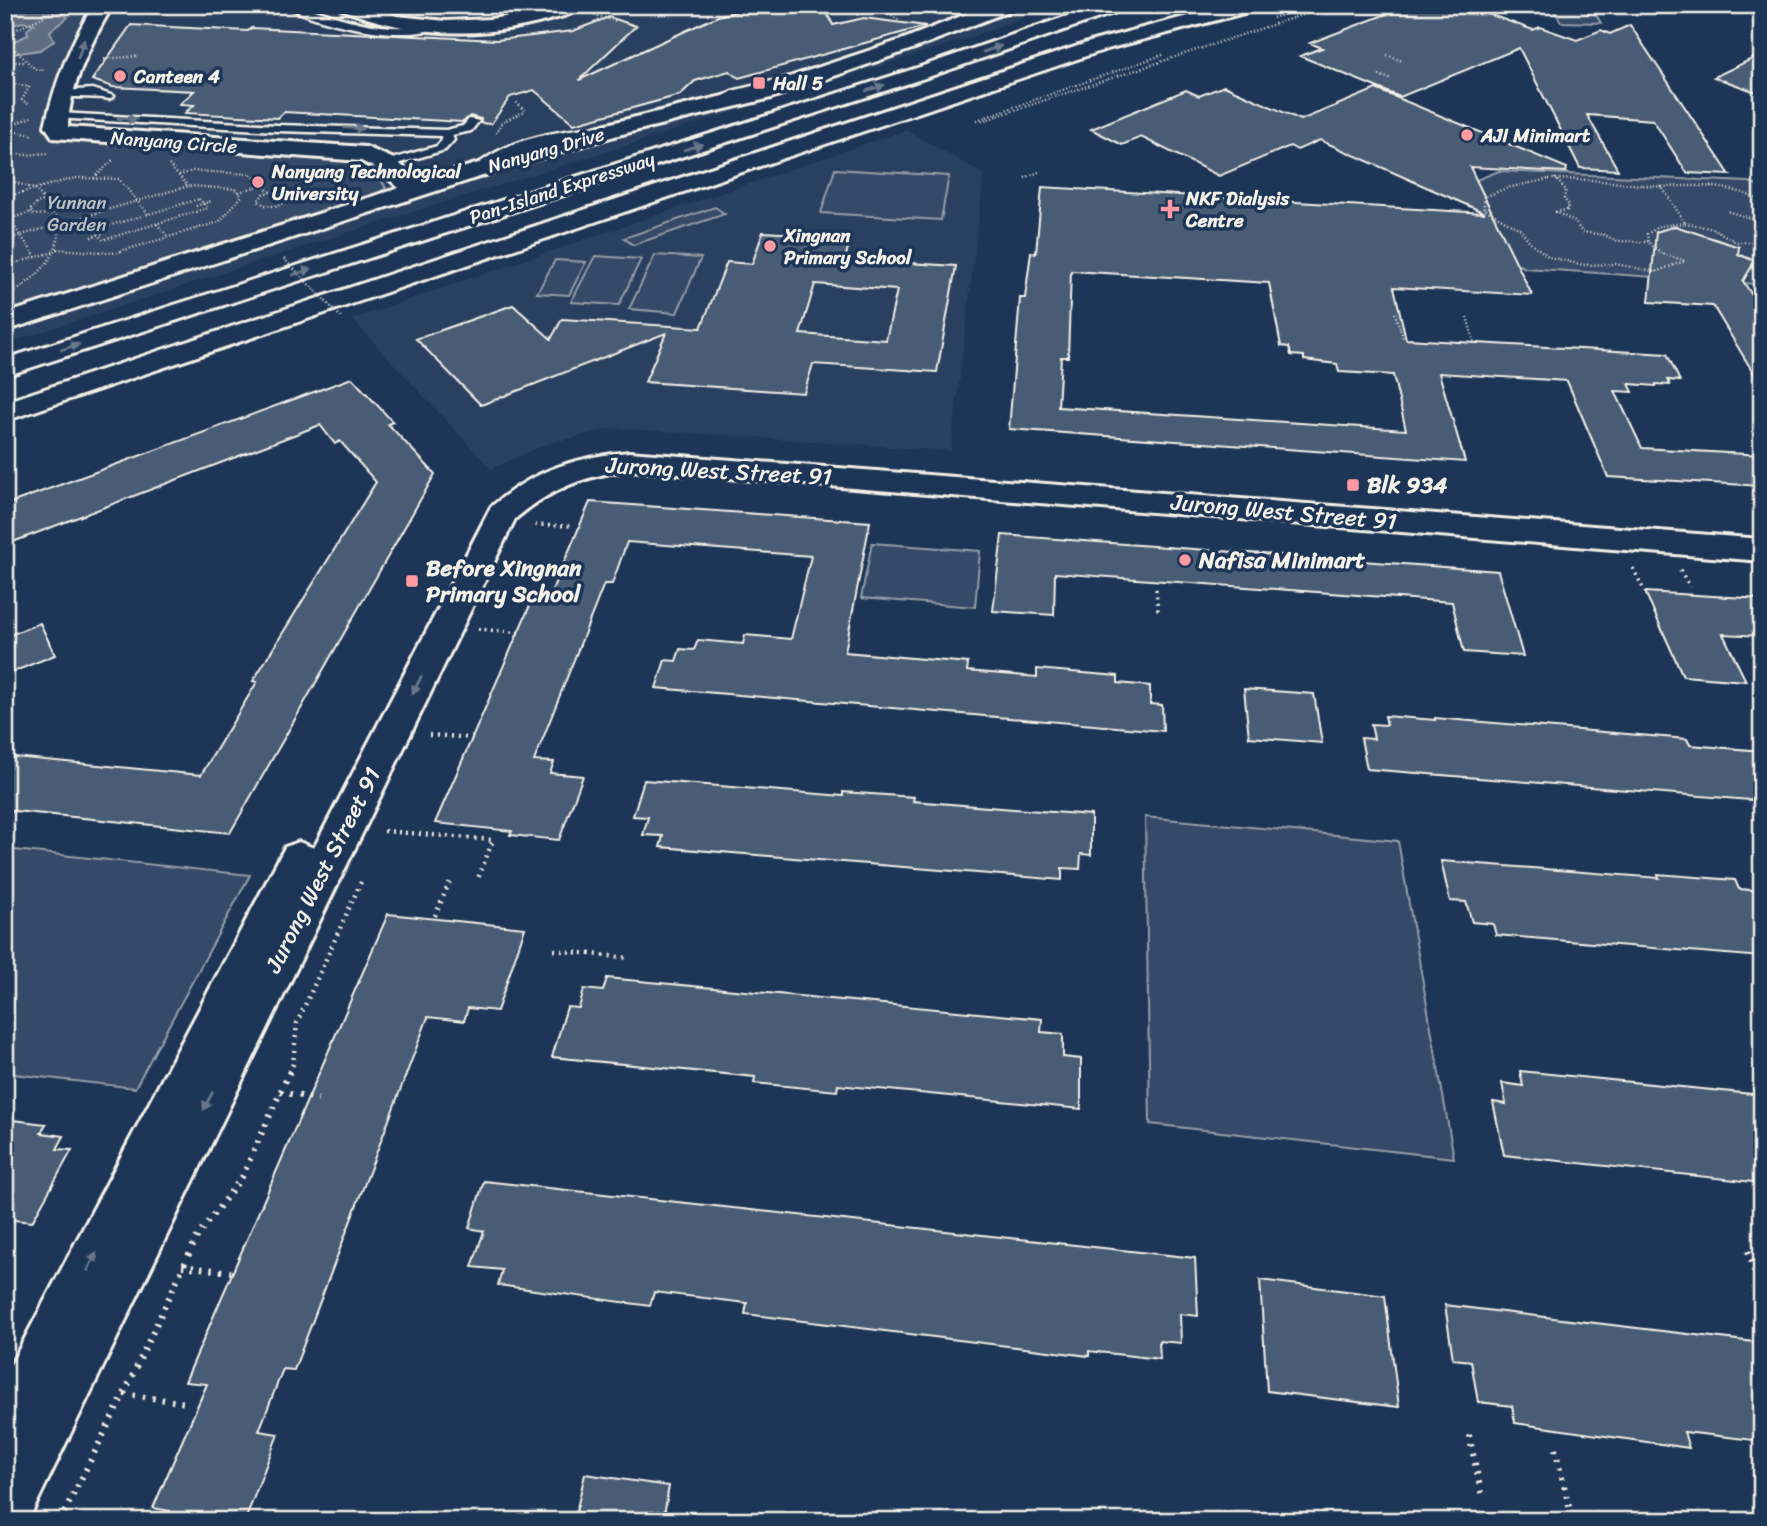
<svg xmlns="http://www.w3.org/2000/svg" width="1767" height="1526" font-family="Sriracha,sans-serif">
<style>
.built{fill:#2a4060}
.green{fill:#354a67;stroke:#949ea8;stroke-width:2}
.water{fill:#5e6d82;stroke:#9aa2ab;stroke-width:2}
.building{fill:#485b74;stroke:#f4f1e8;stroke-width:2;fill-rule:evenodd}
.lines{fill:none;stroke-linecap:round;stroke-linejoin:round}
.lane-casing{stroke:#f4f1e8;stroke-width:5}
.street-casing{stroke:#f4f1e8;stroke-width:6}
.primary-casing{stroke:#f4f1e8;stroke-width:6}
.highway-casing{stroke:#f4f1e8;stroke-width:6}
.path-far3{stroke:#f4f1e8;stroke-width:2.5;stroke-dasharray:1 2.5;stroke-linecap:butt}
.path-far2{stroke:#f4f1e8;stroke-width:3.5;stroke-dasharray:2 4.5;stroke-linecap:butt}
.path-far1{stroke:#f4f1e8;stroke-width:4.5;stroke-dasharray:2 5;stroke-linecap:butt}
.path{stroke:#f4f1e8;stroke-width:6;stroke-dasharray:2.5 7;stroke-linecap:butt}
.lane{fill:#1d3557;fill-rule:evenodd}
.street{fill:#1d3557;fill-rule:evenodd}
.primary{fill:#1d3557;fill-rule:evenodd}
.highway{fill:#1d3557;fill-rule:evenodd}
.path-bridge{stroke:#f4f1e8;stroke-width:2.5;stroke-dasharray:1 2.5;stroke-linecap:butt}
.oneway{fill:#68778a}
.poi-dot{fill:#ff9aa2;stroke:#1d3557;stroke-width:2.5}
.labels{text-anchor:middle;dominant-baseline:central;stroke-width:7;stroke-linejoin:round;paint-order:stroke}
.far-poi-label{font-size:19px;font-weight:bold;fill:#f4f1e8;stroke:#1d3557;text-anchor:start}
.far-street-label{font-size:19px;fill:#f4f1e8;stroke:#1d3557}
.far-park-label{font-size:19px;fill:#bbbfc1;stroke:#1d3557}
.street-label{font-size:23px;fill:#f4f1e8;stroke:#1d3557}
.poi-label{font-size:23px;font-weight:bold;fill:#f4f1e8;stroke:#1d3557;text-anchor:start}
</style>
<rect width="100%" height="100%" fill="#1d3557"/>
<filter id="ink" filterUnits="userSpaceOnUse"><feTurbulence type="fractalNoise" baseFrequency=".0143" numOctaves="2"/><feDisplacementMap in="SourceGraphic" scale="14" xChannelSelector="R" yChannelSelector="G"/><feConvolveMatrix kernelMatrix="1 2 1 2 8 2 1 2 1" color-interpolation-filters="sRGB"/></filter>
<g filter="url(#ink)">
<path class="built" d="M 5,5 L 1056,5 L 966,39 L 337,236 L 5,344 Z
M 906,130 L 984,174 L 951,451 L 615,428 L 546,444 L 491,469 L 352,319 Z"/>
<path class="green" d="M 5,5 L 95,5 L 66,58 L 45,123 L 45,131 L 61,138 L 345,158 C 363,162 377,172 386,188 L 377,193 L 5,312 Z
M 1551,5 L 1590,5 L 1601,23 L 1561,22 Z
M 835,169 L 949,176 L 941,220 L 821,213 Z
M 1499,171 L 1749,182 L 1762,187 L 1762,281 L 1756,284 L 1525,268 L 1500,254 L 1471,182 Z
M 715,207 L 725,214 L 633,245 L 624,238 Z
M 655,255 L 701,258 L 677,313 L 629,309 Z
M 595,256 L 641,259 L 619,305 L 571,302 Z
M 555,260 L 586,262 L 569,295 L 537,293 Z
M 872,543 L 980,551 L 975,607 L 861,598 Z
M 1145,817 L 1398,841 L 1454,1158 L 1150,1124 Z
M 5,849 L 250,875 L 135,1088 L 5,1073 Z"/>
<path class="water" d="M 5,5 L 59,5 L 58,11 L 68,17 L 50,31 L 54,41 L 40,50 L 5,55 L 5,45 L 28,35 L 27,30 L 34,24 L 22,22 L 5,28 Z"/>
<path class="building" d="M 762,5 L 817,5 L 826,11 L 833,25 L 864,18 L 926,26 L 739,78 L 729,71 L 695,81 L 680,95 L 574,124 L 534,90 L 510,97 L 491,124 L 480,123 L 481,119 L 470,116 L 463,122 L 284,112 L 278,118 L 185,113 L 194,105 L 180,104 L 194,91 L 113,87 L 92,80 L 131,25 L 248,31 L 251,28 L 497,40 L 573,31 L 609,17 L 636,26 L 579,80 L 718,16 Z
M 1410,5 L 1463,5 L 1533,30 L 1540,27 L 1577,40 L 1601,30 L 1610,34 L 1630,25 L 1730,175 L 1687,173 L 1653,120 L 1587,115 L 1618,170 L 1580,168 L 1519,48 L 1400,97 L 1300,56 L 1322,48 L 1310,43 Z
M 1762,54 L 1762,94 L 1714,77 Z
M 1224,86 L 1301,120 L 1376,89 L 1567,168 L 1566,172 L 1470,167 L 1532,295 L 1394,287 L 1406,339 L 1667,354 L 1680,381 L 1668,380 L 1670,385 L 1656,384 L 1656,386 L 1629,384 L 1633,392 L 1615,391 L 1642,448 L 1762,455 L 1762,486 L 1608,477 L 1567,381 L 1439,373 L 1465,462 L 1009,429 L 1020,298 L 1025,298 L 1031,252 L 1036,253 L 1042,187 L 1485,213 L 1320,140 L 1297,150 L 1290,146 L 1219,176 L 1141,137 L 1122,145 L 1091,129 L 1186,90 L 1199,96 ZM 1071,271 L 1269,283 L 1281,346 L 1289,347 L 1291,355 L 1304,356 L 1304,360 L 1337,364 L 1339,372 L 1393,375 L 1406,430 L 1058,407 L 1061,357 L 1068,357 Z
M 1675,226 L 1739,247 L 1738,254 L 1755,261 L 1743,281 L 1762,311 L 1762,387 L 1713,306 L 1649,302 L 1656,232 Z
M 763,232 L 851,237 L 845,259 L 956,266 L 937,372 L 813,364 L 804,393 L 645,382 L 666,333 L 481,405 L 416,339 L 513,305 L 551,339 L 562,319 L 701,328 L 727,262 L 752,264 ZM 815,284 L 897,290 L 886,340 L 800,334 Z
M 352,378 L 393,422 L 388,424 L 435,474 L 230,833 L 5,810 L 5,756 L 201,775 L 257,682 L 253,681 L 376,482 L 340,441 L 335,444 L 320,425 L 5,545 L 5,505 Z
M 590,502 L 870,522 L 845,652 L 968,663 L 967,671 L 1037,677 L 1037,669 L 1118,676 L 1118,683 L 1150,686 L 1150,704 L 1162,705 L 1163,731 L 656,688 L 665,660 L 676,661 L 680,649 L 694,650 L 698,640 L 743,644 L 745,635 L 791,639 L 811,556 L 627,542 L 612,584 L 604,584 L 534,761 L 554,762 L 550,773 L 583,776 L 559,840 L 510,835 L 512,831 L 435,823 L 534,596 L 549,597 Z
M 1002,535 L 1498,571 L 1523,656 L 1464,652 L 1452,602 L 1055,573 L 1054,615 L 993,611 Z
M 1645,592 L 1762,599 L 1762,636 L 1723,634 L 1746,681 L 1683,676 Z
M 40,623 L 55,655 L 5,675 L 5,637 Z
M 1244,689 L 1314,694 L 1322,743 L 1249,737 Z
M 1385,716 L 1435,720 L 1435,718 L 1687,739 L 1690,745 L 1762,751 L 1762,801 L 1367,769 L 1361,738 L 1374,739 L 1371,724 L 1387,725 Z
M 644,780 L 843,796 L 843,792 L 914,797 L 913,801 L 1091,815 L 1091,855 L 1081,854 L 1080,869 L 1062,868 L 1062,880 L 660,847 L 663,836 L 643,835 L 648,817 L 633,816 Z
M 1441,861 L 1659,878 L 1658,874 L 1735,880 L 1739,889 L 1762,891 L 1762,957 L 1496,935 L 1493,924 L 1472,922 L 1466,902 L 1450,901 Z
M 388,914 L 525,928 L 497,1011 L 468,1008 L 464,1021 L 428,1017 L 294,1370 L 283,1369 L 259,1431 L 278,1434 L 246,1518 L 233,1516 L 231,1521 L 165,1521 L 170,1511 L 153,1508 L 207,1384 L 185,1382 Z
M 607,978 L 1042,1019 L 1041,1032 L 1063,1034 L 1063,1057 L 1081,1059 L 1081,1109 L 838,1085 L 837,1091 L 754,1083 L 755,1077 L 552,1057 L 567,1007 L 579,1008 L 584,989 L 603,991 Z
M 1520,1071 L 1762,1095 L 1762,1183 L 1504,1155 L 1493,1102 L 1506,1104 L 1502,1083 L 1523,1086 Z
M 5,1119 L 46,1124 L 41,1133 L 64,1136 L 57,1149 L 72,1150 L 32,1222 L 5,1219 Z
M 484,1181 L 1195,1258 L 1198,1316 L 1180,1314 L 1181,1343 L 1159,1341 L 1160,1359 L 1089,1351 L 1089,1356 L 745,1314 L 747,1303 L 654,1292 L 650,1306 L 498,1285 L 502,1270 L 472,1267 L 484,1231 L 469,1228 Z
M 1260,1280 L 1385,1296 L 1399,1407 L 1267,1391 Z
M 1445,1305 L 1762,1343 L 1762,1441 L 1684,1432 L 1689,1448 L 1515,1423 L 1512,1406 L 1478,1402 L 1471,1361 L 1453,1359 Z
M 585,1474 L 669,1486 L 663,1521 L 574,1521 Z"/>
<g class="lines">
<defs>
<path id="lane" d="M 285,5 C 303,5 317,11 334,16 C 369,26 401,32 437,22 L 442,25 C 413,45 314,24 285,5 Z
M 974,5 L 984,5 L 969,22 L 963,22 L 961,20 Z
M 789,77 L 793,78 L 793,82 L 740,95 L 724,102 L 719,99 L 732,91 Z
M 93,89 L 114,96 L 109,99 C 95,96 65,99 58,94 L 63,91 Z
M 59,113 L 278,125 L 446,130 L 463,126 L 469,119 L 479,121 L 471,131 L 452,135 L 454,140 L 445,150 L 386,167 L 382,166 L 382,162 L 437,146 L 442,140 L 441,136 L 278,131 L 55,118 L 54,116 Z
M 600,126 L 604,127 L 604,131 C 560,141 521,146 483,171 L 473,169 C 503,139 559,131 600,126 Z"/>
<path id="street" d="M 94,5 L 113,5 C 92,40 69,86 68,127 L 366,147 L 394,159 L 420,181 L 603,125 L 756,88 L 901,40 L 989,5 L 1016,5 L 1014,9 L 915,48 L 771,98 L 618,135 L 501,170 L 5,331 L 5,314 L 399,188 L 378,169 L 361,161 L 53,138 L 45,126 C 55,83 70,43 94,5 Z
M 339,5 L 366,5 L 397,16 L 446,21 L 490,19 L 531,13 L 556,5 L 583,5 C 576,14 560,17 549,20 C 479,40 409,36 341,9 Z
M 629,452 L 1762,539 L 1762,561 L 629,470 C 583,476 550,489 515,519 L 28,1521 L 5,1521 L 5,1376 L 285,847 L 299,842 L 314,848 L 491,507 C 532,471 575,457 629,452 Z"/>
<path id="primary" d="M 1744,5 L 1762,5 L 1762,14 L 1746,9 Z"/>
<path id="highway" d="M 1099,5 L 1127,5 L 1125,9 L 934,75 L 5,376 L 5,359 L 920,67 Z
M 1229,5 L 1261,5 L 1259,9 L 1107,49 L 5,421 L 5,402 L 1093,41 Z"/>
</defs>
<use href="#lane" class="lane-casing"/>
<use href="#street" class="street-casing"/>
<use href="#primary" class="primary-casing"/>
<use href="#highway" class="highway-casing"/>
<path class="path-far3" d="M 1713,5 L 1731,12
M 594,15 L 616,21
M 857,15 L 878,7 L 900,21
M 1273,18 L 1315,5
M 5,35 L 67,5
M 5,40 L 35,69 L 45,70
M 1387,55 L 1402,61
M 104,59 L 139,56
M 5,62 L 25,62
M 1379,75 L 1390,79
M 5,82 L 29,87 L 22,100 L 30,105
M 977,120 L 1165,54
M 982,121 L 1332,5
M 10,131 L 34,135
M 5,133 L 10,131 L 12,125 L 31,117
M 496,133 L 502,122 L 525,111 L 515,101
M 5,152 L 25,155 L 50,153
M 169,165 L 188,186
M 179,175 L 193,171 L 251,174 L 270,192
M 94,178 L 113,160
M 1025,178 L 1041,171
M 1555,178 L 1566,190 L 1564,199 L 1569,205 L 1567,210 L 1556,212 L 1575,222 L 1582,232 L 1604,235 L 1617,241 L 1648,242
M 5,179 L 35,189 L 45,201
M 1549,179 L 1591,180 L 1662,187 L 1685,223 L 1660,226 L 1647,234 L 1648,242 L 1661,253 L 1685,261 L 1655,272 L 1616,264 L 1583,265 L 1549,257 L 1530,242 L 1520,229 L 1484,209 L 1484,197 L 1507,188 Z
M 1662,187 C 1698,185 1728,184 1762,201
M 276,190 L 289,191 L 295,196 C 284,206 271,210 258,201 L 263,194 Z
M 239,192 L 262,185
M 5,197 L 75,178 L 119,179 L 148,214
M 51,199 L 64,200 L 68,205 L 52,214 L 34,215 L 30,210 L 37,203 Z
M 199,199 L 208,208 L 103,240 L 95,230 Z
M 196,206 L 211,201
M 5,214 L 36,257
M 5,220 L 32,212
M 1685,223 L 1714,229 L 1736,242 L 1758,242 L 1761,232 L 1757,220 L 1726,211
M 157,224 L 168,237
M 91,237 L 107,232
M 5,240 L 188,186 L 235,189 L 242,196 L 219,222 L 115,253 L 56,249
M 5,266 L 54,252
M 16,291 C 43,272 68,248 55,213
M 1395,313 L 1403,338
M 1467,317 L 1475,344"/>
<path class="path-far2" d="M 535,525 L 574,526
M 1633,568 L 1645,592
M 1680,570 L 1690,587
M 1156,589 L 1158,612
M 478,629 L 522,633"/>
<path class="path-far1" d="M 429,735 L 478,738
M 384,831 L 493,840 L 477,881
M 435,916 L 451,879
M 554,950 L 629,958
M 289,1072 L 293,1064 L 297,1023 L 361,882"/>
<path class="path" d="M 280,1092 L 318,1099
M 1748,1251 L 1762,1296
M 182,1266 L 231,1272
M 124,1394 L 186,1403
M 1469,1435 L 1482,1496
M 1555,1449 L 1570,1510
M 60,1521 L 124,1394 L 198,1235 L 242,1177 L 290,1071"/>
<use href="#lane" class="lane"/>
<use href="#street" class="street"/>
<use href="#primary" class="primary"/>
<use href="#highway" class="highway"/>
<path class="path-bridge" d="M 284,259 L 341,317"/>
</g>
<defs><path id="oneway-solid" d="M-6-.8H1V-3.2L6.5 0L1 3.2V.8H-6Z" transform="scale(1.75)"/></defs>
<g class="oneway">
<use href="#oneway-solid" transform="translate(81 49) rotate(-71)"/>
<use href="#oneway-solid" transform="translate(992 49) rotate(-19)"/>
<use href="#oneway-solid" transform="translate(875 88) rotate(-18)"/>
<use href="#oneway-solid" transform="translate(127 119) rotate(4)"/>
<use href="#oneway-solid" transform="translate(354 128) rotate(2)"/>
<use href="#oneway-solid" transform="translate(693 147) rotate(-18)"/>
<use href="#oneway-solid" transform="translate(302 272) rotate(-18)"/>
<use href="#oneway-solid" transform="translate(70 347) rotate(-18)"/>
<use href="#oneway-solid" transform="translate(417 685) rotate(117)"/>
<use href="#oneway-solid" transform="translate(208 1101) rotate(117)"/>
<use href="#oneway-solid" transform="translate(92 1262) rotate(-63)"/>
</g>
</g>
<g class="poi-dot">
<circle cx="120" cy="76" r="7"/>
<rect x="752" y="76" width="14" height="14" rx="3.5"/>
<circle cx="1467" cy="135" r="7"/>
<circle cx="258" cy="182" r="7"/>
<path d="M1166.5 198.5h7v7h7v7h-7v7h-7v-7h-7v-7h7z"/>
<circle cx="770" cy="246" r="7"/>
<rect x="1346" y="478" width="14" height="14" rx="3.5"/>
<circle cx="1185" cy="560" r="7"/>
<rect x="405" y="574" width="14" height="14" rx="3.5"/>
</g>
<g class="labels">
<g class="far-poi-label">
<text x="134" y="76">Canteen 4</text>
<text x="773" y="83">Hall 5</text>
<text x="1481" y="135">AJI Minimart</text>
<text x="272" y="171">Nanyang Technological<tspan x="272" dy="22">University</tspan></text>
<text x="1186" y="198">NKF Dialysis<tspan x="1186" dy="22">Centre</tspan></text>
<text x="784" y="235">Xingnan<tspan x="784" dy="22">Primary School</tspan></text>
</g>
<g class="far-street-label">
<text transform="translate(174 142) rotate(4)">Nanyang Circle</text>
<text transform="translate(546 150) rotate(-16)">Nanyang Drive</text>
<text transform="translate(562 188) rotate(-18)">Pan-Island Expressway</text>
</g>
<g class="far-park-label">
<text x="77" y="202">Yunnan<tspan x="77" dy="22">Garden</tspan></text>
</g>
<g class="street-label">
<text transform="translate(719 471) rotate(3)">Jurong West Street 91</text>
<text transform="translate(1284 512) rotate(5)">Jurong West Street 91</text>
<text transform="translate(323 870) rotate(-63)">Jurong West Street 91</text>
</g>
<g class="poi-label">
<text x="1367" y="485">Blk 934</text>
<text x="1199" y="560">Nafisa Minimart</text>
<text x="426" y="568">Before Xingnan<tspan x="426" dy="26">Primary School</tspan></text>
</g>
</g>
<rect width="1767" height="1526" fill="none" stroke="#1d3557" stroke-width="28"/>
<rect x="14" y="14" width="1739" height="1498" fill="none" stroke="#f4f1e8" stroke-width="2.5" filter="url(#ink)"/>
</svg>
